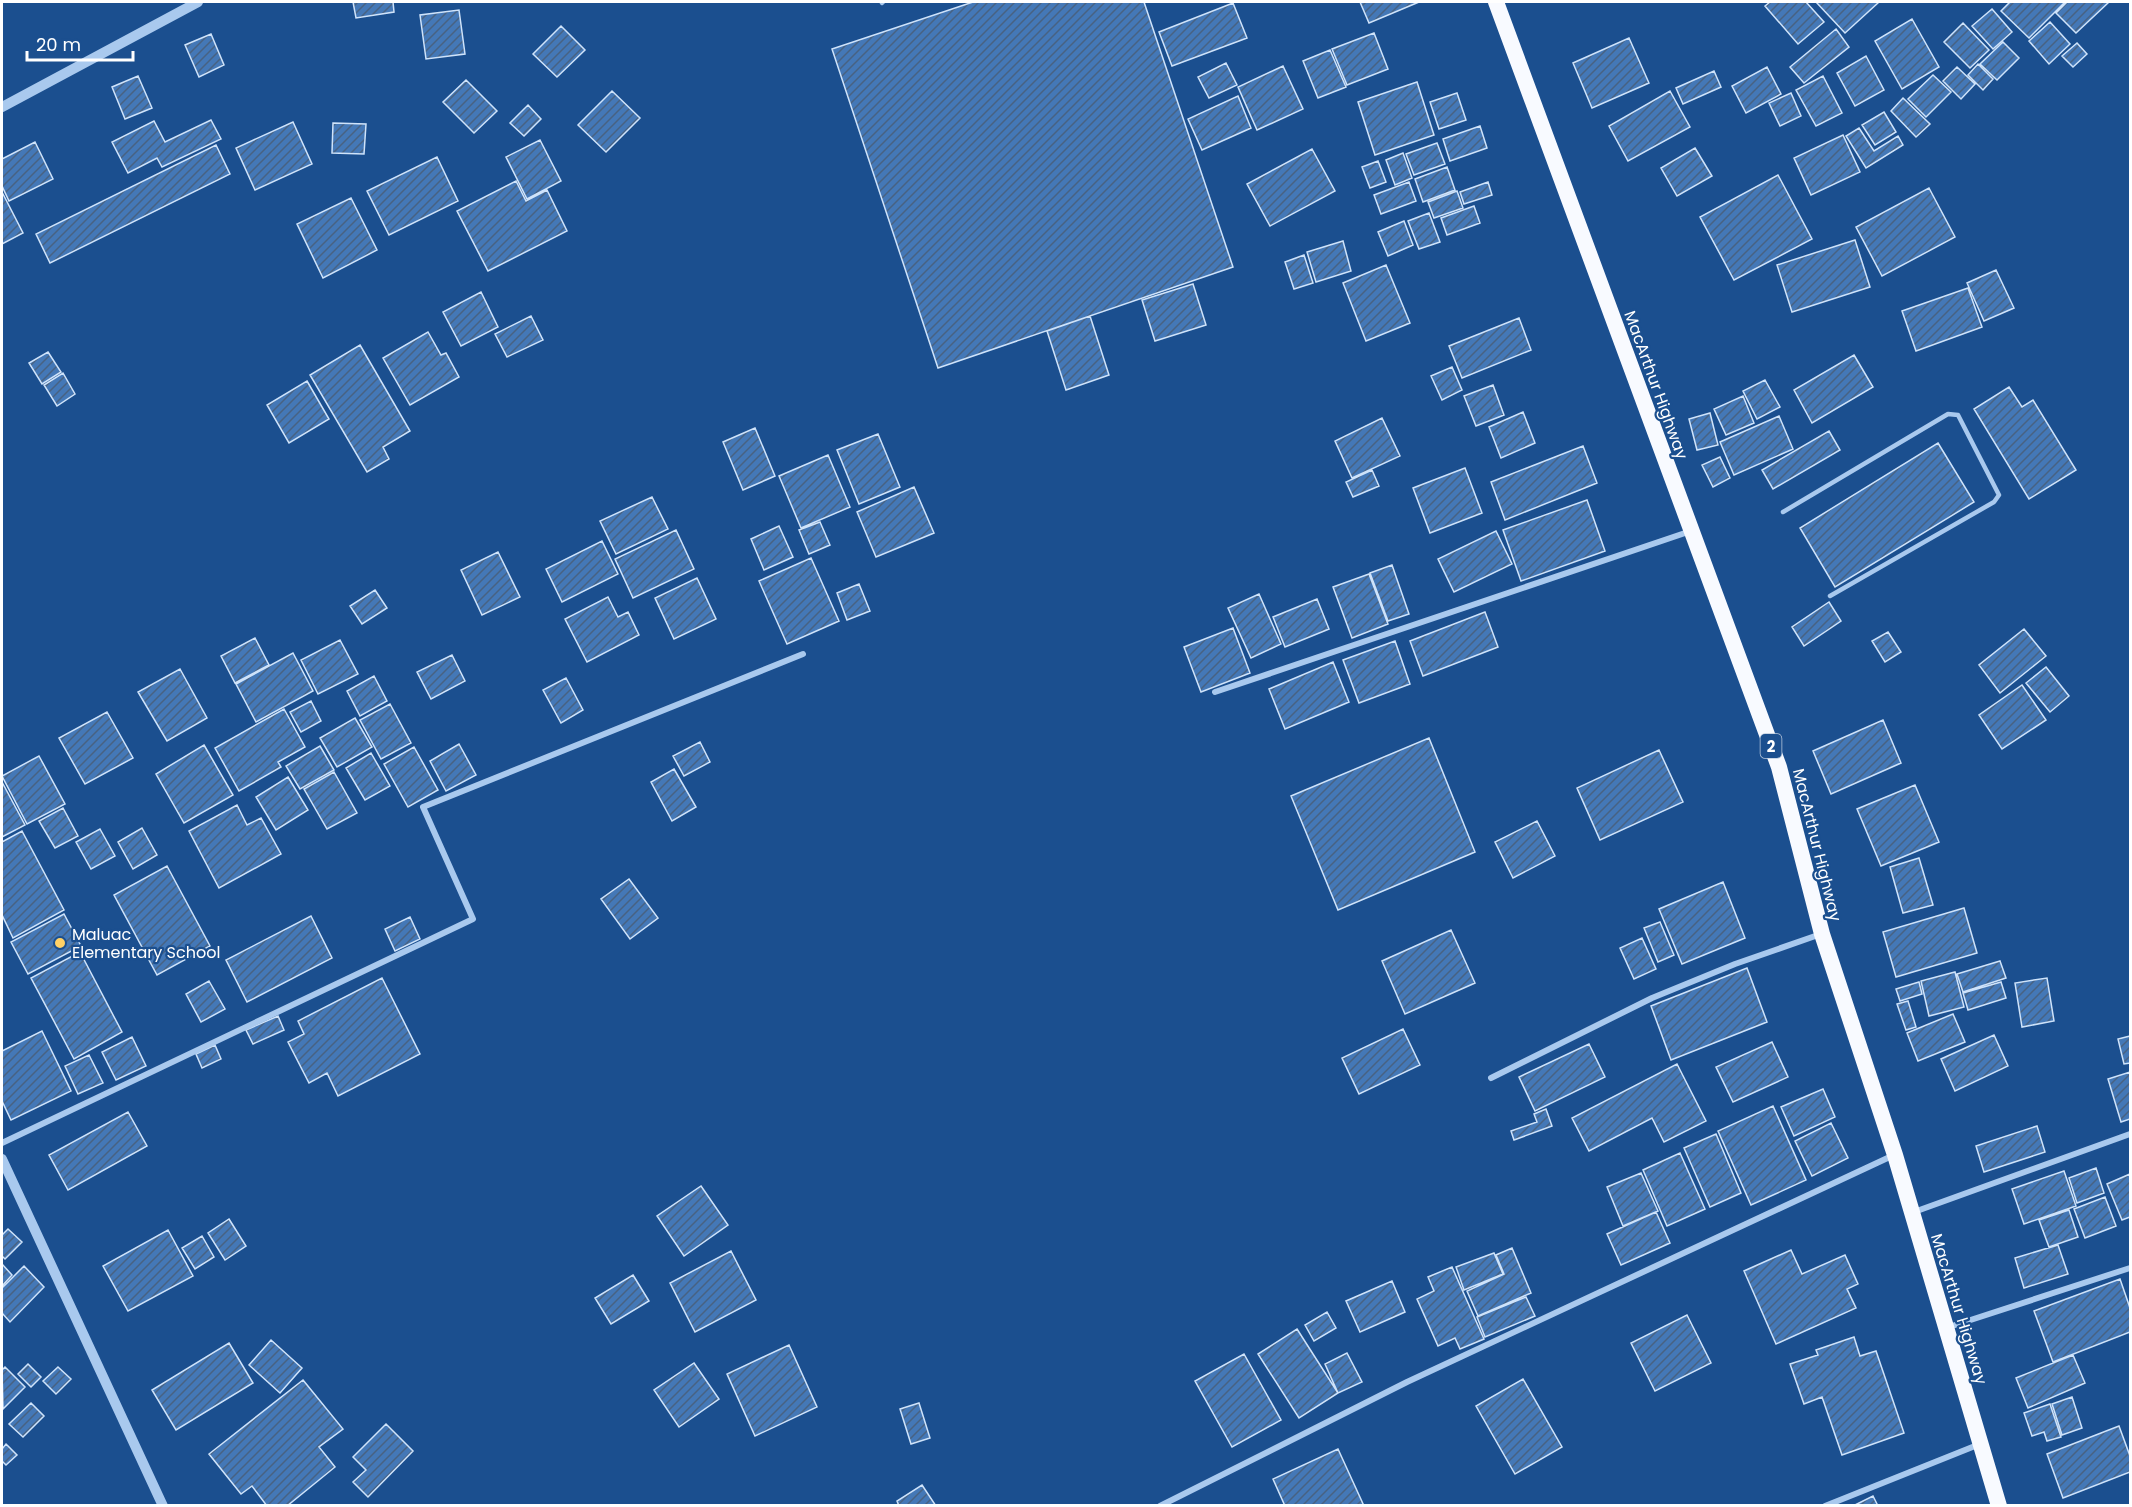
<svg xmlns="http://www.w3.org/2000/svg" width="2132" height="1507" font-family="Poppins,sans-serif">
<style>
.building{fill:url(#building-hatch);stroke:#cfe3fa;stroke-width:1.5}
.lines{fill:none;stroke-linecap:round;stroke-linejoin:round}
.service{stroke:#a9c9ee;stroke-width:4.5}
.minor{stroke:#a9c9ee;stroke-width:6}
.tertiary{stroke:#a9c9ee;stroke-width:10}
.trunk{stroke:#f8faff;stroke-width:16}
.poi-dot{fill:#ffd166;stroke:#1b4f8f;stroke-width:2}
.labels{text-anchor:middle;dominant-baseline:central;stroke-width:4.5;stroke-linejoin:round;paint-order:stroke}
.shield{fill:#1b4f8f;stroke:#bbcadd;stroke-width:1.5}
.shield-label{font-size:15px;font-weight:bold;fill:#fff}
.street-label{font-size:16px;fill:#fff;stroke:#1b4f8f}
.poi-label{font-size:16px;fill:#fff;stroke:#1b4f8f;text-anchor:start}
</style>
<defs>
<pattern id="building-hatch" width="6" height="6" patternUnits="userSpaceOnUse" patternTransform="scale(1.5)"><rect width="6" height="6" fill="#4478b7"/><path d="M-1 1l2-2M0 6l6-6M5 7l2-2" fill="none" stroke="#486282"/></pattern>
</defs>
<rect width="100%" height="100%" fill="#1b4f8f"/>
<path class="building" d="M 353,2 L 393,2 L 394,12 L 356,18 Z
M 973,2 L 1144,2 L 1233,267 L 938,368 L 832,49 Z
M 1360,2 L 1419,2 L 1369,23 Z
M 1770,2 L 1806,2 L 1824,22 L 1798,44 L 1765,6 Z
M 1816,2 L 1879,2 L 1845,33 Z
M 2010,2 L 2065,2 L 2029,38 L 2001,11 Z
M 2067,2 L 2109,2 L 2076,33 L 2056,13 Z
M 1233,3 L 1247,38 L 1172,66 L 1159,32 Z
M 1992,9 L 2012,32 L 1993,49 L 1972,26 Z
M 459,10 L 465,54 L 426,59 L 420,15 Z
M 1912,19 L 1939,67 L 1902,89 L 1875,41 Z
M 2050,22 L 2070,44 L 2049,64 L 2029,41 Z
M 1963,23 L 1989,50 L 1970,68 L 1944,42 Z
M 561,26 L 585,50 L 557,77 L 533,54 Z
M 1836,29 L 1849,47 L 1804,83 L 1790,67 Z
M 1374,33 L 1388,69 L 1347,85 L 1332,49 Z
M 211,34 L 224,65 L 199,77 L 185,45 Z
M 1629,38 L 1649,83 L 1592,108 L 1573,63 Z
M 2003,42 L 2019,58 L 1997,80 L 1980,64 Z
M 2077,43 L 2087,54 L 2073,67 L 2062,56 Z
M 1330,50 L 1346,87 L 1318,98 L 1303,61 Z
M 1866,56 L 1884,90 L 1855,106 L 1837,73 Z
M 1226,63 L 1237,85 L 1209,98 L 1198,77 Z
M 1978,64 L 1993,79 L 1983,90 L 1968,75 Z
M 1283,66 L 1303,109 L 1257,130 L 1238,87 Z
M 1767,67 L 1781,94 L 1746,113 L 1732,86 Z
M 1957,67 L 1975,84 L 1961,99 L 1943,81 Z
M 1714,71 L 1721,87 L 1683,104 L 1676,88 Z
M 1933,75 L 1951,92 L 1926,117 L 1908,99 Z
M 138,76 L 152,108 L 125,119 L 112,87 Z
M 1823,76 L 1842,113 L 1816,126 L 1796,90 Z
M 466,80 L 497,111 L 474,133 L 443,102 Z
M 1417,82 L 1434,135 L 1375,155 L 1358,102 Z
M 612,91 L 640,118 L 606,152 L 578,125 Z
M 1670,91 L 1690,127 L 1628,161 L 1609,126 Z
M 1457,93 L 1466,120 L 1439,129 L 1430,102 Z
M 1791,93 L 1801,116 L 1780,126 L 1769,103 Z
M 1238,96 L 1251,128 L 1202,150 L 1188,119 Z
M 1903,98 L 1930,124 L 1916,137 L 1891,111 Z
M 528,105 L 541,119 L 524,136 L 510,123 Z
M 1884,112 L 1896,132 L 1875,145 L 1862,125 Z
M 211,120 L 221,139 L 162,167 L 157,158 L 128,173 L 112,142 L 154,121 L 165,142 Z
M 293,122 L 312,164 L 255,190 L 236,148 Z
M 333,123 L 366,124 L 364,154 L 332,153 Z
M 1480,126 L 1487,148 L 1450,161 L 1443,139 Z
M 1859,128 L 1874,151 L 1898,136 L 1903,145 L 1866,168 L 1846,136 Z
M 1843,135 L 1860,172 L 1811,195 L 1794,158 Z
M 540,140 L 561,181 L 527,199 L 506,157 Z
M 35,142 L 53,179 L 9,201 L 2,186 L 2,159 Z
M 1437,143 L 1445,164 L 1414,175 L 1406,154 Z
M 216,145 L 230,174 L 50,263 L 36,234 Z
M 1695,148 L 1712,176 L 1677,196 L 1661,168 Z
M 1312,149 L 1335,191 L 1270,226 L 1247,184 Z
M 1403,153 L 1412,178 L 1395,185 L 1386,160 Z
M 437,157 L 458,201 L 389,235 L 367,191 Z
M 1378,161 L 1386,182 L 1370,188 L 1362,167 Z
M 1447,167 L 1455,190 L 1423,202 L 1415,179 Z
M 1778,175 L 1812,239 L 1734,280 L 1700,217 Z
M 516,181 L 526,201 L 547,190 L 567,231 L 488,271 L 457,211 Z
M 1409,182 L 1416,201 L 1381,214 L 1374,195 Z
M 1488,182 L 1492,195 L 1464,204 L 1460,192 Z
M 1929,188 L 1955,237 L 1882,276 L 1856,227 Z
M 1457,191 L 1463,208 L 1434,218 L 1428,202 Z
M 2,192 L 23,233 L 2,244 Z
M 351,198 L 377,250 L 323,278 L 297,224 Z
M 1474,206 L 1480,223 L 1447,235 L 1441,218 Z
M 1429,213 L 1440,242 L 1419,249 L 1408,221 Z
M 1404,221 L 1413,245 L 1388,256 L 1378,232 Z
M 1855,240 L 1870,287 L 1792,312 L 1777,265 Z
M 1343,241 L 1351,271 L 1316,282 L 1307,252 Z
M 1304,255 L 1313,283 L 1294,289 L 1285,262 Z
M 1386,265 L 1410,323 L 1366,341 L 1343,283 Z
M 1996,270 L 2014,308 L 1984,321 L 1967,283 Z
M 1193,284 L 1206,325 L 1155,341 L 1142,300 Z
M 1968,288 L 1982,327 L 1916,351 L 1902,311 Z
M 481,292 L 498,327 L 461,346 L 443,312 Z
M 531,316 L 543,340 L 507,357 L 495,334 Z
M 1090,316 L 1109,375 L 1066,390 L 1047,331 Z
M 1519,318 L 1531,350 L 1462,378 L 1449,346 Z
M 428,332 L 441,355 L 446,353 L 459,377 L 410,405 L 383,358 Z
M 360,345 L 410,431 L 383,447 L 389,459 L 367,472 L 310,375 Z
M 48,352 L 61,372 L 42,384 L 29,363 Z
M 1854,355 L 1873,387 L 1812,423 L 1794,390 Z
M 1452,367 L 1462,390 L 1442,400 L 1431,376 Z
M 63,373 L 75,394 L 57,406 L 44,385 Z
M 1765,380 L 1780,407 L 1757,419 L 1743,391 Z
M 307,381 L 329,419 L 289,443 L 267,405 Z
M 1493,385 L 1504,415 L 1476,426 L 1464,396 Z
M 2009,387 L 2022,407 L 2033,400 L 2076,470 L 2029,499 L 1974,409 Z
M 1743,396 L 1754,423 L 1726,435 L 1714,409 Z
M 1523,412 L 1535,443 L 1501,458 L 1489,427 Z
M 1710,413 L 1718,445 L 1697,450 L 1689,419 Z
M 1779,416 L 1793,449 L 1734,475 L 1720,442 Z
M 1382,418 L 1400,456 L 1352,478 L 1335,441 Z
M 755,428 L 775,476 L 743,490 L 723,442 Z
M 1829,431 L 1840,450 L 1773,489 L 1762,470 Z
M 878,434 L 900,487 L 859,504 L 837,450 Z
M 1938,443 L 1974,502 L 1835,587 L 1800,528 Z
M 1583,446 L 1597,483 L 1505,520 L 1491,482 Z
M 828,455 L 850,507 L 801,528 L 779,476 Z
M 1720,457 L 1730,478 L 1713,487 L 1702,465 Z
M 1465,468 L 1482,513 L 1430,533 L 1413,488 Z
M 1372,470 L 1379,486 L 1353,497 L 1346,482 Z
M 914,487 L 934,533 L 876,557 L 857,512 Z
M 652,497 L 668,529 L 616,554 L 600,521 Z
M 1587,500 L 1605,551 L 1521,581 L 1503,530 Z
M 820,522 L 830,545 L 809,554 L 799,530 Z
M 779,526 L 793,557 L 764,570 L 751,539 Z
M 676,530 L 694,569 L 633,598 L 615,559 Z
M 1496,531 L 1512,564 L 1454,592 L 1438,559 Z
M 602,541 L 618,574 L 562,602 L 546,569 Z
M 498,552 L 520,597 L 482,615 L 461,570 Z
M 811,558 L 839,621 L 787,644 L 759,581 Z
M 1392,565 L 1409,614 L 1388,621 L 1370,573 Z
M 1369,574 L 1388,624 L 1352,638 L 1333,587 Z
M 697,578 L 716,619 L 674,639 L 655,598 Z
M 859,584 L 870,611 L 847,620 L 837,593 Z
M 375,590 L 387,608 L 362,624 L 350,606 Z
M 1259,594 L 1281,644 L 1251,658 L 1228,608 Z
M 608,597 L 618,617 L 628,612 L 639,635 L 587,662 L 565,619 Z
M 1317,599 L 1329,629 L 1285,647 L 1273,617 Z
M 1829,602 L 1841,621 L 1804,646 L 1792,627 Z
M 1485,612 L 1498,647 L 1423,676 L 1410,641 Z
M 1233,628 L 1250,673 L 1201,692 L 1184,647 Z
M 2024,629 L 2046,656 L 2000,693 L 1979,665 Z
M 1888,632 L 1901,652 L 1885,662 L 1872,641 Z
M 255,638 L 269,665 L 235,683 L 221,656 Z
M 340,640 L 358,674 L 318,694 L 301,660 Z
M 1395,641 L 1410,684 L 1359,703 L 1343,660 Z
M 293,653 L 313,691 L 256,722 L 236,684 Z
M 452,655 L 465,681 L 431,699 L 417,672 Z
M 1333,662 L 1349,702 L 1285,729 L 1269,689 Z
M 2046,667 L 2069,696 L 2050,712 L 2026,683 Z
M 180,669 L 207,718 L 167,741 L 138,692 Z
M 374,676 L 387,701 L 360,716 L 347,691 Z
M 566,678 L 583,710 L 561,723 L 543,690 Z
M 2022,685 L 2046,720 L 2002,749 L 1979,715 Z
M 311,701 L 321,721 L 301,732 L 290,712 Z
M 390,704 L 411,743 L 381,759 L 360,720 Z
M 284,709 L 305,747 L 278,762 L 281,767 L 239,791 L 215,748 Z
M 107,712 L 133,758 L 85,784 L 59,738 Z
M 355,718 L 372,747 L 337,767 L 320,738 Z
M 1883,720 L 1901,763 L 1831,794 L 1813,751 Z
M 1429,738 L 1475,852 L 1338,910 L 1291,796 Z
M 700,742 L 710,762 L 684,776 L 673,756 Z
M 459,744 L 476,775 L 446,791 L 430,761 Z
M 204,745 L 233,795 L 184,823 L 156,774 Z
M 320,746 L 334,770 L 300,789 L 286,766 Z
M 414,747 L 438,790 L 408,807 L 384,764 Z
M 1659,750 L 1683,802 L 1600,840 L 1577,788 Z
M 371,753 L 390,786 L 365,800 L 346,768 Z
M 39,756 L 65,804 L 27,824 L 2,776 Z
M 674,769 L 696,807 L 672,821 L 651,782 Z
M 334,772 L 357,813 L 327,829 L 304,789 Z
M 288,777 L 308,810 L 276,830 L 256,797 Z
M 2,782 L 25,825 L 2,837 Z
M 1915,785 L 1939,842 L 1881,866 L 1857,809 Z
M 237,805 L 247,825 L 261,818 L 281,854 L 219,888 L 189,831 Z
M 63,808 L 78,836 L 55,848 L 39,821 Z
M 1537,821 L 1555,856 L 1513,878 L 1495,842 Z
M 142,828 L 157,855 L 133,869 L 118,842 Z
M 100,829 L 115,856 L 91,869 L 76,842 Z
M 22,831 L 64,910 L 13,938 L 2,915 L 2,842 Z
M 1919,858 L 1933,905 L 1903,913 L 1890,867 Z
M 167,866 L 210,946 L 157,975 L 114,895 Z
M 629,879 L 658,918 L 630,939 L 601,899 Z
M 1723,882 L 1745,938 L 1682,964 L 1659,909 Z
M 1964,908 L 1977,953 L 1896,977 L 1883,932 Z
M 64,914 L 81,946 L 28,974 L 11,942 Z
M 311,916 L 332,958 L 247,1002 L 226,960 Z
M 410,917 L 420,939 L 395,951 L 385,929 Z
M 1660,922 L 1674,955 L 1658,962 L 1644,928 Z
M 1451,930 L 1475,983 L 1405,1014 L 1382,961 Z
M 1642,938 L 1656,969 L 1634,979 L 1620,948 Z
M 80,952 L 122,1032 L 74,1059 L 31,978 Z
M 2000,961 L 2006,978 L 1963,992 L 1957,974 Z
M 1747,968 L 1767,1022 L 1671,1060 L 1651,1006 Z
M 1955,972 L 1964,1007 L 1929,1016 L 1921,981 Z
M 382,978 L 420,1054 L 338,1096 L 327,1073 L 309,1083 L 288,1042 L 304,1034 L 298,1021 Z
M 2047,978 L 2054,1021 L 2022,1027 L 2015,983 Z
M 209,981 L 225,1009 L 201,1022 L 186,994 Z
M 1919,982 L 1922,994 L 1900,1001 L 1896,989 Z
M 2001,982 L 2006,998 L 1968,1010 L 1963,993 Z
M 1908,1001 L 1916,1027 L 1906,1030 L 1897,1004 Z
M 1953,1014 L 1965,1042 L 1918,1061 L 1907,1033 Z
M 278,1016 L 284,1030 L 253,1044 L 246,1030 Z
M 1403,1029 L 1420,1065 L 1359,1094 L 1342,1058 Z
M 42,1031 L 71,1091 L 11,1120 L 2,1101 L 2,1051 Z
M 1994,1035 L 2008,1066 L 1955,1091 L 1941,1059 Z
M 2130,1036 L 2130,1063 L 2124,1064 L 2118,1039 Z
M 132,1037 L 146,1066 L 116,1080 L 102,1052 Z
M 1772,1042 L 1788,1077 L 1733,1102 L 1716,1067 Z
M 1589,1044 L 1605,1077 L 1535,1111 L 1519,1077 Z
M 215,1045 L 221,1059 L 202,1068 L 196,1054 Z
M 89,1055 L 103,1083 L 78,1094 L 65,1066 Z
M 1677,1064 L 1706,1121 L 1664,1142 L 1652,1118 L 1589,1151 L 1572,1118 Z
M 2130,1072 L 2130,1119 L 2121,1122 L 2108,1079 Z
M 1823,1089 L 1835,1117 L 1794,1136 L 1781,1107 Z
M 1773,1106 L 1806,1180 L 1751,1205 L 1718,1131 Z
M 1546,1109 L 1552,1126 L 1514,1140 L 1511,1131 L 1537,1122 L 1534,1114 Z
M 128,1112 L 147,1146 L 68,1190 L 49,1155 Z
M 1831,1123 L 1848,1158 L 1812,1176 L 1795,1141 Z
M 2037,1126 L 2045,1152 L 1984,1172 L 1976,1146 Z
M 1716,1134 L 1741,1193 L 1710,1207 L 1684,1148 Z
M 1680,1153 L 1705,1209 L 1667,1226 L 1643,1170 Z
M 2096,1168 L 2104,1193 L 2077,1203 L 2069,1178 Z
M 2064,1171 L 2076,1206 L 2024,1224 L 2012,1189 Z
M 1641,1173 L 1658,1211 L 1623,1226 L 1607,1187 Z
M 2130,1174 L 2130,1217 L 2122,1220 L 2107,1184 Z
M 701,1186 L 728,1225 L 684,1256 L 657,1216 Z
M 2105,1197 L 2116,1226 L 2085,1238 L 2074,1209 Z
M 2069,1210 L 2078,1237 L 2049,1247 L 2039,1220 Z
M 1656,1212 L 1670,1243 L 1621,1265 L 1607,1234 Z
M 229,1219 L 246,1246 L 225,1260 L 208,1233 Z
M 8,1229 L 22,1242 L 5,1259 L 2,1256 L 2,1235 Z
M 168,1230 L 193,1276 L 128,1311 L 103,1266 Z
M 202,1236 L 214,1257 L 195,1269 L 182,1248 Z
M 2058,1245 L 2068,1274 L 2024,1288 L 2015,1258 Z
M 1512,1248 L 1531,1293 L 1478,1316 L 1467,1291 L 1504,1274 L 1496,1255 Z
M 1791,1250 L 1802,1274 L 1845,1255 L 1858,1284 L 1847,1289 L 1856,1308 L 1776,1344 L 1744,1271 Z
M 731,1251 L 756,1300 L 695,1332 L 670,1283 Z
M 1494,1253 L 1503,1274 L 1464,1290 L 1456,1267 Z
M 2,1264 L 12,1275 L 2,1286 Z
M 24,1266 L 44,1287 L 10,1322 L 2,1313 L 2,1288 Z
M 1452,1267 L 1484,1339 L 1460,1349 L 1455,1338 L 1438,1346 L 1417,1299 L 1434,1291 L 1428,1277 Z
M 633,1275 L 649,1301 L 611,1324 L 595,1298 Z
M 2120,1279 L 2130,1308 L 2130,1332 L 2053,1362 L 2034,1311 Z
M 1392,1281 L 1405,1312 L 1360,1332 L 1346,1301 Z
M 1526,1297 L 1535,1316 L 1485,1337 L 1477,1317 Z
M 1327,1312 L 1336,1328 L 1314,1341 L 1305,1325 Z
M 1687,1315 L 1711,1363 L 1655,1391 L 1631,1343 Z
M 1297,1329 L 1338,1393 L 1299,1418 L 1258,1354 Z
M 1854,1337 L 1860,1356 L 1876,1351 L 1904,1433 L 1842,1455 L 1822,1397 L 1804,1404 L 1790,1364 L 1818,1355 L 1816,1350 Z
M 271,1340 L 302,1368 L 280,1393 L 249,1365 Z
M 229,1343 L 253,1383 L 176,1430 L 152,1390 Z
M 789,1345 L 817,1407 L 755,1436 L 727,1374 Z
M 1347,1353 L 1362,1382 L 1338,1393 L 1325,1364 Z
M 1244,1354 L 1281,1420 L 1232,1447 L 1195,1381 Z
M 2073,1355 L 2085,1383 L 2028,1408 L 2016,1378 Z
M 694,1363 L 719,1399 L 679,1427 L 654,1390 Z
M 28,1364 L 41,1377 L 31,1387 L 18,1374 Z
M 5,1367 L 25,1387 L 3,1409 L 2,1370 Z
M 58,1367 L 71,1379 L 56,1394 L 43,1381 Z
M 1523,1379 L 1562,1447 L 1515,1474 L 1476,1406 Z
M 303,1380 L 343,1429 L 319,1447 L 335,1467 L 287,1506 L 267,1506 L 252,1486 L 241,1494 L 209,1454 Z
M 2072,1397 L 2082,1428 L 2062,1435 L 2052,1404 Z
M 31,1403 L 44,1416 L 23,1437 L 9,1424 Z
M 919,1403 L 930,1438 L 911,1444 L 900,1409 Z
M 2050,1404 L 2061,1437 L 2047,1441 L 2044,1432 L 2032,1436 L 2024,1413 Z
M 386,1424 L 413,1451 L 368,1497 L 353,1482 L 366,1470 L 353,1457 Z
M 2119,1426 L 2130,1456 L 2130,1472 L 2063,1498 L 2047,1454 Z
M 6,1444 L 17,1455 L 6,1465 L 2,1461 L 2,1449 Z
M 1338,1449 L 1364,1506 L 1285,1506 L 1273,1479 Z
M 922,1485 L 936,1506 L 899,1506 L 897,1501 Z
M 1873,1496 L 1878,1506 L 1853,1506 Z"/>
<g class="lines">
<path class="service" d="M 882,3 L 883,2
M 1783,512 L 1948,414 L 1958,415 L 1999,495 L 1994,502 L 1830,596"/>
<path class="minor" d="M 1215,692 L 1691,531
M 1491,1078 L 1652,998 L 1735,964 L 1821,934
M 2,1143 L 473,919 L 423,807 L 803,654
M 1914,1212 L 2130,1134
M 1949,1327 L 2130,1268
M 1160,1506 L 1407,1382 L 1894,1155
M 1825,1506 L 1980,1444"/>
<path class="tertiary" d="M 2,107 L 198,2
M 2,1159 L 163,1506"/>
<path class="trunk" d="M 1496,2 L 1779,767 L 1822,934 L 1895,1155 L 1999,1506"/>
</g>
<circle class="poi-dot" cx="60" cy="943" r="6"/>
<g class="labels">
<rect class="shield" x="1760.5" y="734" width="21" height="24" rx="4.5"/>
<g class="shield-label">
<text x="1771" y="746">2</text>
</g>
<g class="street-label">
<text transform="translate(1656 385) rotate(70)">MacArthur Highway</text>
<text transform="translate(1817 845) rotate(76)">MacArthur Highway</text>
<text transform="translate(1959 1309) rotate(73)">MacArthur Highway</text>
</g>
<g class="poi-label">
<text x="72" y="934">Maluac<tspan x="72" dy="18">Elementary School</tspan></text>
</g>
</g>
<rect width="2132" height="1507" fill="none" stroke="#ffffff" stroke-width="6"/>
<path d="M27 51v9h106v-9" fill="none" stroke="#ffffff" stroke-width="3"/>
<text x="36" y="51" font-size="18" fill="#ffffff" stroke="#1b4f8f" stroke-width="4.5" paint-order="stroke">20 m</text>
</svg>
